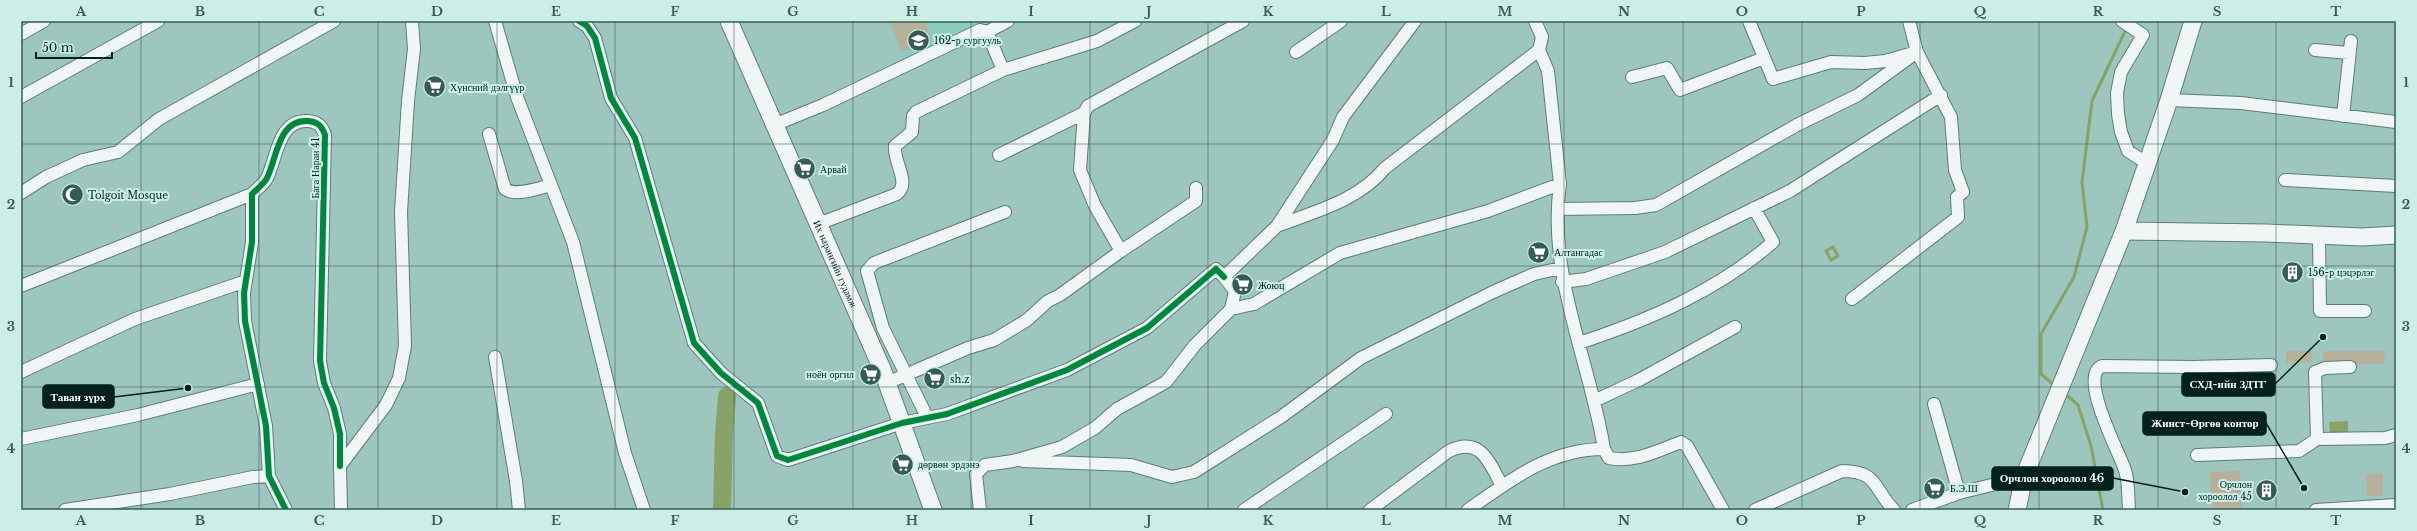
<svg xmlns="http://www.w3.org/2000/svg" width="2417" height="531" font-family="'Libre Baskerville',serif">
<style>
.built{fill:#8acdc0}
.green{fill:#b7b199}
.water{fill:#88a267}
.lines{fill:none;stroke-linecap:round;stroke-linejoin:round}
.stream{stroke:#88a267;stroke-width:3}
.river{stroke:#88a267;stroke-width:18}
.street-casing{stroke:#5f7d78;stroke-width:14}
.secondary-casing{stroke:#5f7d78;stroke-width:19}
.street{stroke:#f0f6f5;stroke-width:12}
.secondary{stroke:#f0f6f5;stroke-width:17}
.cycleway-casing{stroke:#cbefe7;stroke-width:8}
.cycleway{stroke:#00873e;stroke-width:6}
.grid{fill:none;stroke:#375b55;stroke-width:1;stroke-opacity:0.55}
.labels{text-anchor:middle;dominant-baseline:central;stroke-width:4;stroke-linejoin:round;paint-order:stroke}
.poi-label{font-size:10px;fill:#01211c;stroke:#cbefe7;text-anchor:start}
.street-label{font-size:10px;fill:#01211c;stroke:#cbefe7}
.leader{fill:none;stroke:#01211c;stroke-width:1.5}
.callout-dot{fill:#01211c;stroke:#cbefe7;stroke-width:1.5}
.callout{fill:#01211c;stroke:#01211c;stroke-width:1.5}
.callout-label{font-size:11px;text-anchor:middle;font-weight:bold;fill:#fff}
.neatline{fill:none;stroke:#375b55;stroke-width:1.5}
.grid-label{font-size:13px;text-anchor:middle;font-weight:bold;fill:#375b55}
</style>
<rect width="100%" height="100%" fill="#9cc6be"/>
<path class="built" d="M 888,21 L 984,21 L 903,59 Z"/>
<path class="green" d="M 890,21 L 925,21 L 932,41 L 902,52 Z
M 2286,351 L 2311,351 L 2312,362 L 2286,363 Z
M 2323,351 L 2385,351 L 2384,364 L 2323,364 Z
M 2240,471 L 2242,510 L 2212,510 L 2210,472 Z
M 2383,473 L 2383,496 L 2367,496 L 2366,474 Z"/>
<path class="water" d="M 2348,421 L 2348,434 L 2330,434 L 2329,422 Z"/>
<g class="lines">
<path class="stream" d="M 1833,247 L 1838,256 L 1831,260 L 1826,251 Z
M 2055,386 L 2041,374 L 2041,334 L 2074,277 L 2087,227 L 2082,182 L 2092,101 L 2127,27
M 2064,393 L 2078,405 L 2091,446 L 2103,510"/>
<path class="river" d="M 722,510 L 724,434 L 727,396"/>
<defs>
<path id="street" d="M 495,21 L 517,97 L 573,242 L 625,453 L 644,510
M 579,21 L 587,26 L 595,38 L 611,98 L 635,138 L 694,343 L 721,373 L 758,403 L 777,456 L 788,460 L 902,423 L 947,414 L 1067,370 L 1147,328 L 1216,269 L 1224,277
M 1535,21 L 1542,37 L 1539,50 L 1548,71 L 1560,184 C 1547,275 1590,361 1604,449 L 1609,458 C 1635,463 1657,451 1681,442 L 1687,446 L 1723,510
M 2122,21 L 2143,35 L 2121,72 L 2117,93 L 2118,114 L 2121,132 L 2128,151 L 2148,164
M 987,32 L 1003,70
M 21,34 L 44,21
M 2315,50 L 2349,53
M 1296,52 L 1341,21
M 1632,77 L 1667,68 L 1680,90 L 1764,58
M 21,97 L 158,21
M 2169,100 L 2241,103 L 2396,122
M 2343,116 L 2351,41
M 774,125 L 823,105 L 980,30 L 987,32 L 1008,21
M 489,134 L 505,189 C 516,197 539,188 551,185
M 999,155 L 1084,113
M 2285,180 L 2396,186
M 21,193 L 46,177 L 83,160 L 118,152 L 159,119 L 334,21
M 1558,209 L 1635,208 L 1656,205 L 1797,125 L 1858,95 L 1917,52 L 1885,61 L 1865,63 L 1831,62 L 1773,79 L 1749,21
M 818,224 L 897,194 C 911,182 893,162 895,146 L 912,132 L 913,116 L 916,112 L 1003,70 L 1097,41 L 1135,21
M 1277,226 C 1316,211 1358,201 1385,168 L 1539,50
M 2319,235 L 2320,311 L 2365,311
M 1121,251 L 1196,201 L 1196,188
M 1562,282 L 1586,279 L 1665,252 L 1790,191 L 1941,95
M 21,286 L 252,194
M 1852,299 L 1958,217 L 1957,197 L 1963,192 L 1955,170 L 1951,117 L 1917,52 L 1909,21
M 1231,309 L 1254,304 L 1340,253 L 1488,211 L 1560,184
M 1579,343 C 1649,320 1717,291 1773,242 L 1754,208
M 495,357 L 516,481 L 519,510
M 2350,367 L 2325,368 L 2315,372 L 2317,439 L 2385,438 L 2396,435
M 21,372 L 135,319 L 246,281
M 887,383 L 968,348 L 994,340 L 1027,320 L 1048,301 L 1060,295 L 1121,251 L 1095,206 L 1080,170 L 1084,113 L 1088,106 L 1243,21
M 1594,401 L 1639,380 L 1735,327
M 1934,404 L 1959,493
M 927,417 L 883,328 L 867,271 L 874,263 L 1005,212
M 21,439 L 138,415 L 258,384
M 2197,455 L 2299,451 L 2317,439
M 1023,461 L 1131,465 L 1172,477 L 1194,472 L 1281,417 L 1361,358 L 1493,292 L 1534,274 L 1561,268
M 65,510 L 170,494 L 253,477 L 269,476
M 286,510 L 269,476 L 266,426 L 245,321 L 244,293 L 252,242 L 252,194 C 257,189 264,184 267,178 C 277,158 278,119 308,121 C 318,122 322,126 325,135 L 320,361 L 324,383 L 334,408 L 340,434 L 340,466
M 341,510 L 340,466 L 386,405 L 399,378 L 405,346 L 401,212 L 408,101 L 414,49 L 412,21
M 980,510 L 976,474 L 985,465 L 1013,461 L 1062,447 L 1095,428 L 1117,409 L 1166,382 L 1195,345 L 1231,309 L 1235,291 L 1224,277 L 1277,226 L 1333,140 L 1343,117 L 1415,21
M 1244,510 L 1386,414
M 1370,510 L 1449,451 C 1481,436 1489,462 1502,486
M 1468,510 C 1510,480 1550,449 1604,449
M 1755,510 L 1842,471 C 1879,471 1873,489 1894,510
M 1912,510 L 1959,493 L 2024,477
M 2129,510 C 2128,497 2129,483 2125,470 C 2119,452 2078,376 2102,366 L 2193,367 L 2271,365
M 2316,510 L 2396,505"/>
<g id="secondary">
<path id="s1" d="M 729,21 L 882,369 L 933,510"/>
<path d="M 2124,231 L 2267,233 L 2362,237 L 2396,235"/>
<path d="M 2017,510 L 2024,477 L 2124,231 L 2169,100 L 2193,21"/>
</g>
</defs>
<use href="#street" class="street-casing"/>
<use href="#secondary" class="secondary-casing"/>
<use href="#street" class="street"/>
<use href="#secondary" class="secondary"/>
<defs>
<path id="cycleway" d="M 579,21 L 587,26 L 595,38 L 611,98 L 635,138 L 694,343 L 721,373 L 758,403 L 777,456 L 788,460 L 902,423 L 947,414 L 1067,370 L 1147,328 L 1216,269 L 1224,277
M 286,510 L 269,476 L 266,426 L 245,321 L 244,293 L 252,242 L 252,194 C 257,189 264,184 267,178 C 277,158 278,119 308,121 C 318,122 322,126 325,135 L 320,361 L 324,383 L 334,408 L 340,434 L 340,466"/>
</defs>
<use href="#cycleway" class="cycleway-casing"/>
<use href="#cycleway" class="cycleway"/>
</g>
<path class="grid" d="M 141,21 L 141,510M 259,21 L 259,510M 378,21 L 378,510M 497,21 L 497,510M 615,21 L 615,510M 734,21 L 734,510M 853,21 L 853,510M 971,21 L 971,510M 1090,21 L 1090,510M 1208,21 L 1208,510M 1327,21 L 1327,510M 1446,21 L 1446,510M 1564,21 L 1564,510M 1683,21 L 1683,510M 1802,21 L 1802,510M 1920,21 L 1920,510M 2039,21 L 2039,510M 2158,21 L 2158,510M 2276,21 L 2276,510M 21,144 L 2396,144M 21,266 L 2396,266M 21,387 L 2396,387"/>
<defs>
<symbol id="school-disc" viewBox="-11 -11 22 22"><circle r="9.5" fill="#375b55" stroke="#cbefe7"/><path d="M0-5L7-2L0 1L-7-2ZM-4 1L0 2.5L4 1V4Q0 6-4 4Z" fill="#fff"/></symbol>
<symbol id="supermarket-disc" viewBox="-11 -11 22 22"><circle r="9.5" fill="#375b55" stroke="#cbefe7"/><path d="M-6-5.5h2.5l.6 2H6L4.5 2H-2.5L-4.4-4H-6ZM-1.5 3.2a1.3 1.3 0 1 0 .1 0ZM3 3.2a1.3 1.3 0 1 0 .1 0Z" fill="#fff"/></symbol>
<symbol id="mosque-disc" viewBox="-11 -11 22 22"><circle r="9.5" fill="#375b55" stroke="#cbefe7"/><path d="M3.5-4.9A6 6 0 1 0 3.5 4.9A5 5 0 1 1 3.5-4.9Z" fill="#fff"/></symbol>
<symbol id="building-disc" viewBox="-11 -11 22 22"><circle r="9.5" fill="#375b55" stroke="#cbefe7"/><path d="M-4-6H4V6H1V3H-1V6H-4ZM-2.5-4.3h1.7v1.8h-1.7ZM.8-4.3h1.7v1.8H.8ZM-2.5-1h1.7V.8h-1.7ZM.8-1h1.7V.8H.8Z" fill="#fff"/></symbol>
</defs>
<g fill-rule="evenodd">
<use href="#school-disc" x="906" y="28" width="25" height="25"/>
<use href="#supermarket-disc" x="422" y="74" width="25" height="25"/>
<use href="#supermarket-disc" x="792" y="156" width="25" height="25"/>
<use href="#mosque-disc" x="60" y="182" width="25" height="25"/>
<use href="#supermarket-disc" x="1526" y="240" width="25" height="25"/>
<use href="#building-disc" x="2280" y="260" width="25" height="25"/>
<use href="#supermarket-disc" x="1230" y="272" width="25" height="25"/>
<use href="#supermarket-disc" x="858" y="362" width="25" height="25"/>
<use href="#supermarket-disc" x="922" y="366" width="25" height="25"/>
<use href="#supermarket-disc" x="890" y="452" width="25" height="25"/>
<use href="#supermarket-disc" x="1922" y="476" width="25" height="25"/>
<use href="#building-disc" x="2254" y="478" width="25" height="25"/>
</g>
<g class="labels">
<g class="poi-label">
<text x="934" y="40">162-р сургууль</text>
<text x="450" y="87">Хүнсний дэлгүүр</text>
<text x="820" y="169">Арвай</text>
<text x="88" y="195">Tolgoit Mosque</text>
<text x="1554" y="252">Алтангадас</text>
<text x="2308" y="272">156-р цэцэрлэг</text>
<text x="1258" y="285">Жоюц</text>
<text x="854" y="374" text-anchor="end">ноён оргил</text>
<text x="950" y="379">sh.z</text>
<text x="918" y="464">дөрвөн эрдэнэ</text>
<text x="2252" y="484" text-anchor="end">Орчлон<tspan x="2252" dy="12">хороолол 45</tspan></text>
<text x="1950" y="488">Б.Э.Ш</text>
</g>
<g class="street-label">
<text transform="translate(315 168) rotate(-90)">Бага Наран 41</text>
<text stroke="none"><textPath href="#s1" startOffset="265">Их нарангийн гудамж</textPath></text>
</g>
</g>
<path class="leader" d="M2323 337L2275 384M188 388L114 397M2304 488L2266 423M2185 492L2113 478"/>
<g class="callout-dot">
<circle cx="2323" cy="337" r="4"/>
<circle cx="188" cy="388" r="4"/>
<circle cx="2304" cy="488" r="4"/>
<circle cx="2185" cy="492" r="4"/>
</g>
<g class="callout">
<rect x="2182" y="373" width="93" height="23" rx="4"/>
<rect x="43" y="385" width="71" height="23" rx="4"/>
<rect x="2143" y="412" width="123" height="23" rx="4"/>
<rect x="1992" y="467" width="121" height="23" rx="4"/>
</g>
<g class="callout-label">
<text x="2228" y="388">СХД-ийн ЗДТГ</text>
<text x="78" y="401">Таван зүрх</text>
<text x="2205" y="427">Жинст-Өргөө контор</text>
<text x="2052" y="482">Орчлон хороолол 46</text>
</g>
<rect width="2417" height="531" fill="none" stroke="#cbefe7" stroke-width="44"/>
<path d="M36 52v6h76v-6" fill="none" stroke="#01211c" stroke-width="2"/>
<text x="42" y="52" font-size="12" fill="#01211c" stroke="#cbefe7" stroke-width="3" paint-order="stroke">50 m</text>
<rect x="22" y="22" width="2373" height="487" class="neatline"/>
<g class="grid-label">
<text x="81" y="16">A</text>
<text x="200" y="16">B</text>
<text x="319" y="16">C</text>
<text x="437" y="16">D</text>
<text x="556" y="16">E</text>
<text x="675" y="16">F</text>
<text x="793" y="16">G</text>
<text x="912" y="16">H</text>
<text x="1031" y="16">I</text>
<text x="1149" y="16">J</text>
<text x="1268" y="16">K</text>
<text x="1386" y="16">L</text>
<text x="1505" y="16">M</text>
<text x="1624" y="16">N</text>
<text x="1742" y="16">O</text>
<text x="1861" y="16">P</text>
<text x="1980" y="16">Q</text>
<text x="2098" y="16">R</text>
<text x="2217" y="16">S</text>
<text x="2336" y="16">T</text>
<text x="11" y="87">1</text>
<text x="2406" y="87">1</text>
<text x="11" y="209">2</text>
<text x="2406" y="209">2</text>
<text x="11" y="331">3</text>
<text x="2406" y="331">3</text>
<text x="11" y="453">4</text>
<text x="2406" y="453">4</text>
<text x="81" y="525">A</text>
<text x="200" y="525">B</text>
<text x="319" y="525">C</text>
<text x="437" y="525">D</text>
<text x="556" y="525">E</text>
<text x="675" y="525">F</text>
<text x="793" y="525">G</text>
<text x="912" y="525">H</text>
<text x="1031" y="525">I</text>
<text x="1149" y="525">J</text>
<text x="1268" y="525">K</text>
<text x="1386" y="525">L</text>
<text x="1505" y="525">M</text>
<text x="1624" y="525">N</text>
<text x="1742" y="525">O</text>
<text x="1861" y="525">P</text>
<text x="1980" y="525">Q</text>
<text x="2098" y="525">R</text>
<text x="2217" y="525">S</text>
<text x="2336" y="525">T</text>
</g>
</svg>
